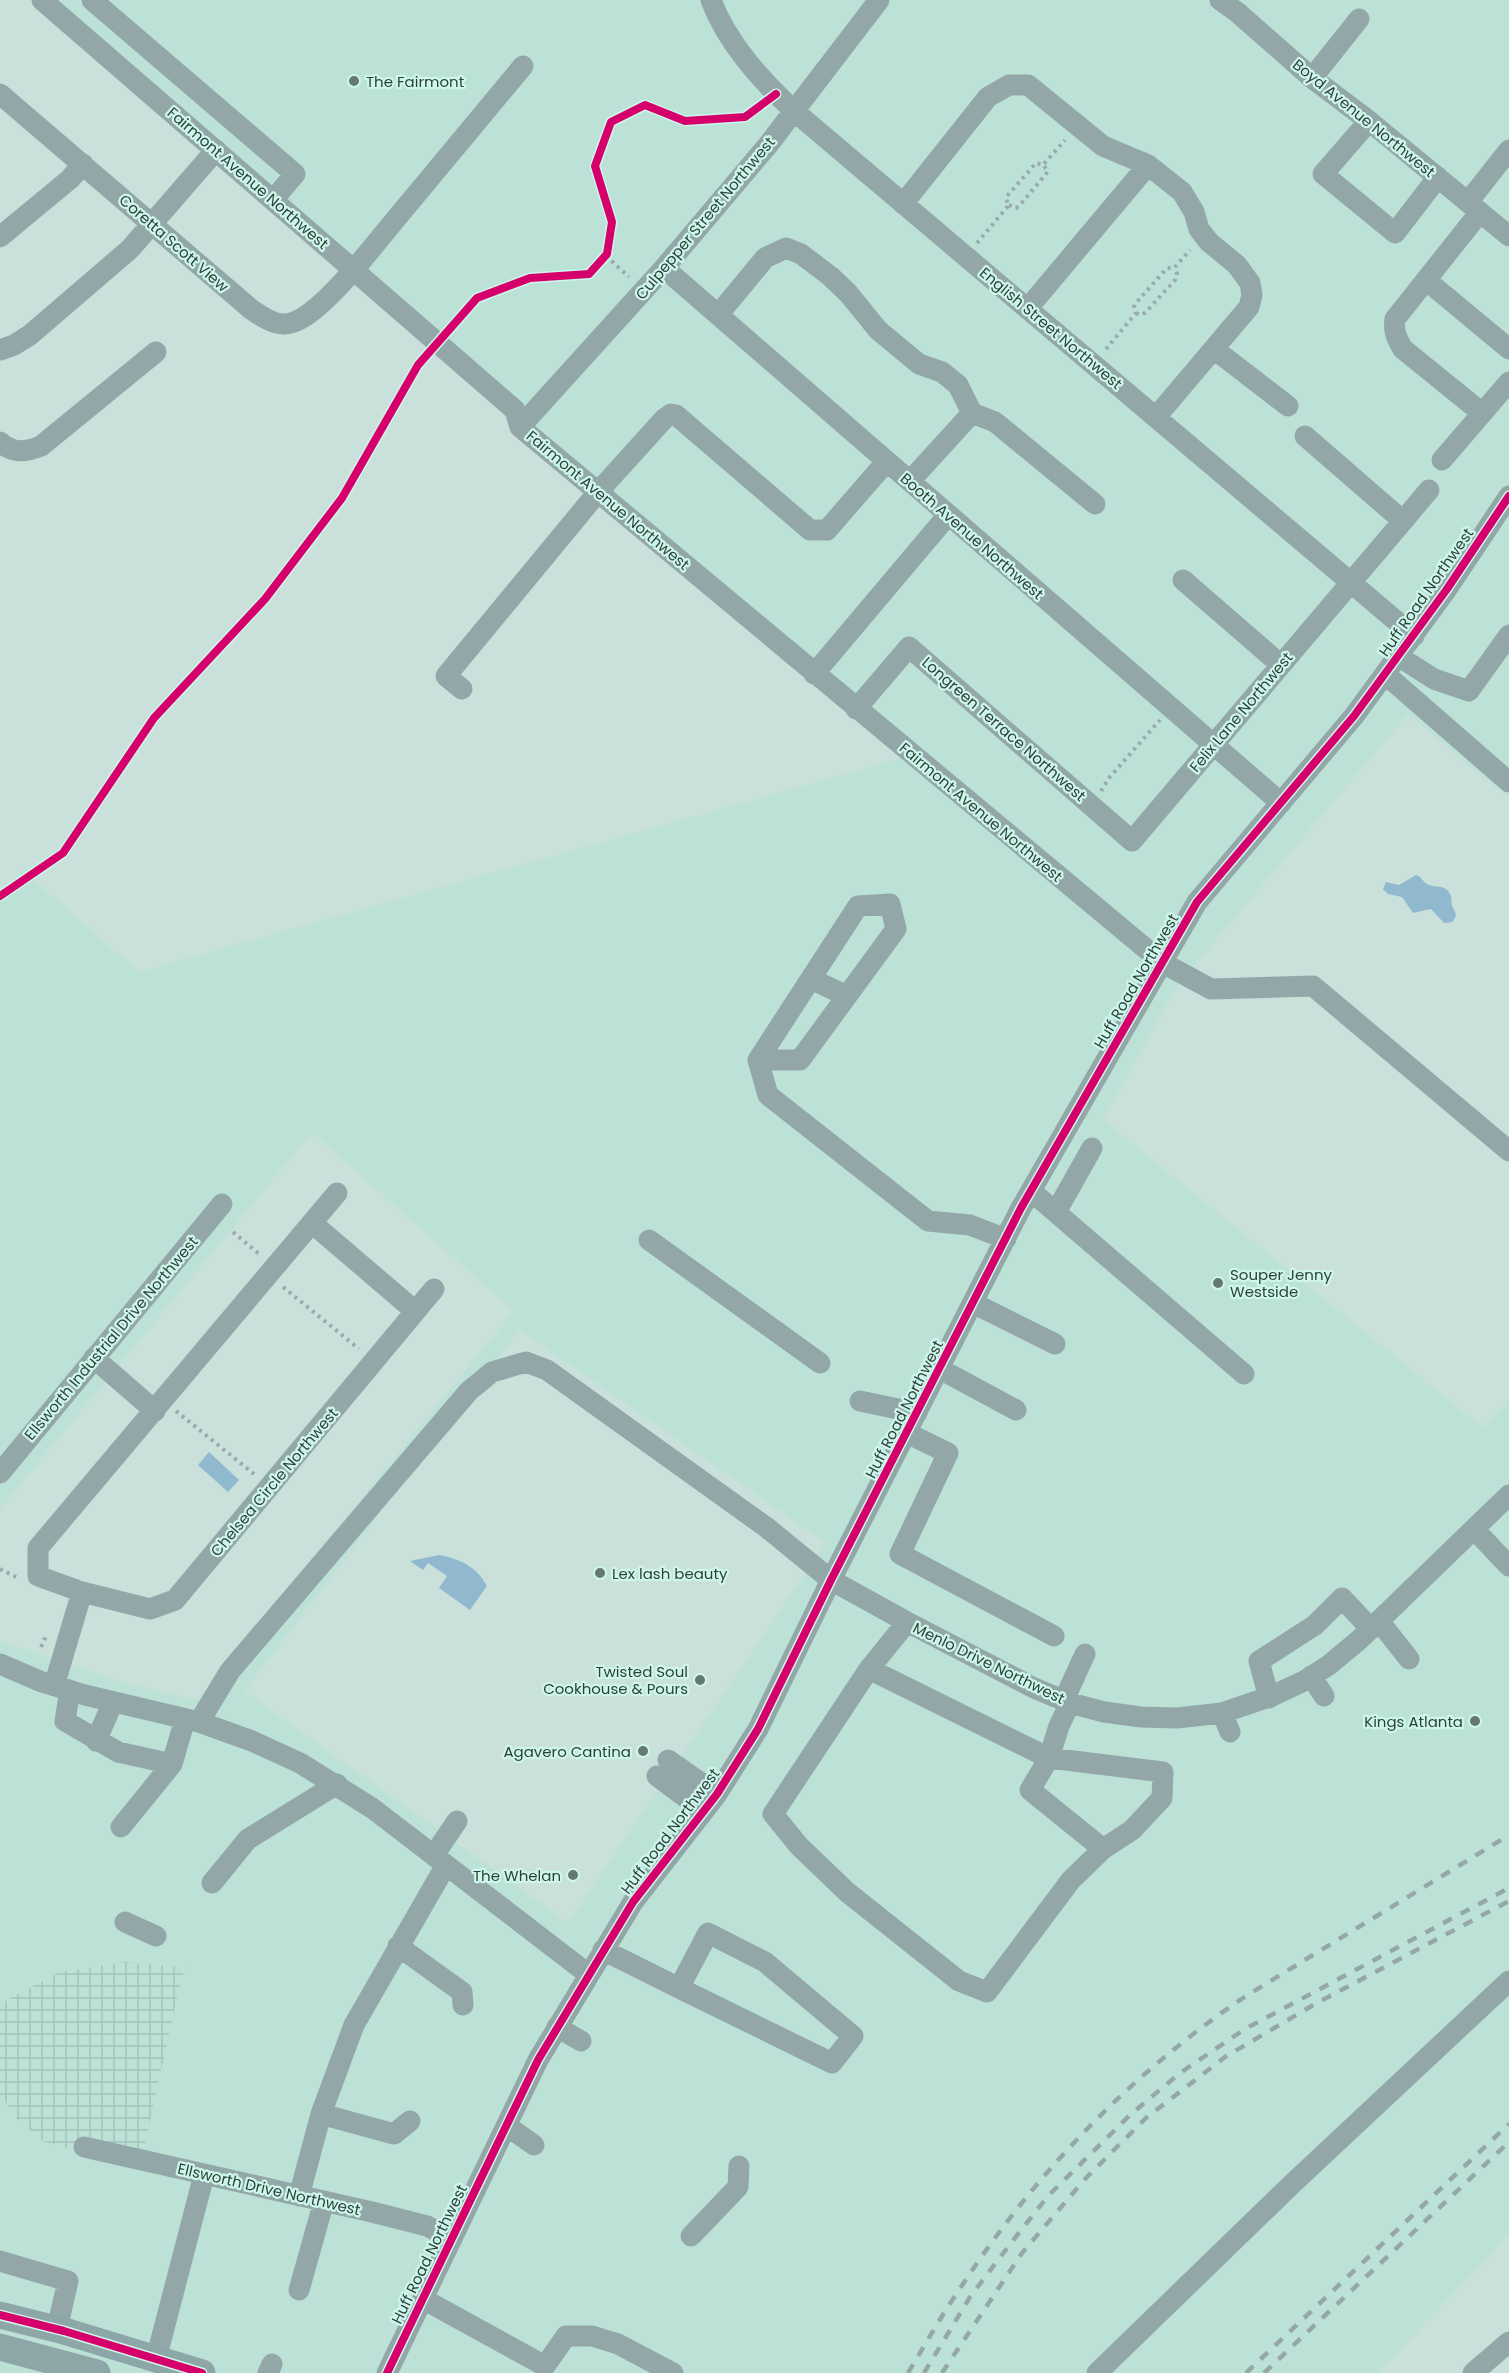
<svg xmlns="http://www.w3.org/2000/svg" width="1509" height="2373" font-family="Poppins,sans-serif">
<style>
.built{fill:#bce2d7;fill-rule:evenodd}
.industrial{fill:url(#industrial-grid)}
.water{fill:#90b9d0}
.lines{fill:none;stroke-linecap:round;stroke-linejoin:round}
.path{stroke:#99aaa9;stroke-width:4;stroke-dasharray:3 4.5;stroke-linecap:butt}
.minor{stroke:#93a7a9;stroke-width:21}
.major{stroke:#8da6a7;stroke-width:27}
.rail{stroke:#96a8a6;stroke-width:4.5;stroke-dasharray:10 10;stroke-linecap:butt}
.cycleway-casing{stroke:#cef7eb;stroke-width:11}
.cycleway{stroke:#d6006c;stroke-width:8}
.poi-dot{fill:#657873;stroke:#cef7eb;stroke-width:2}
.labels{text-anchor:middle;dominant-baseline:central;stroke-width:4.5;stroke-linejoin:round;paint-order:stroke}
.poi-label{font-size:15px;fill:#2f403b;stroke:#cef7eb;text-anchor:end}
.street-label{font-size:15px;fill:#2f403b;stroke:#cef7eb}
</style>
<defs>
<pattern id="industrial-grid" width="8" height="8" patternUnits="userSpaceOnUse" patternTransform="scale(1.5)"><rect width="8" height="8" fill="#bce2d7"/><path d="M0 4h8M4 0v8" fill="none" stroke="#a2c3b9"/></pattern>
</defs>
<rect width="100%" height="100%" fill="#cae0da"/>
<path class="built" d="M 46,0 L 1509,0 L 1509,798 L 1408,714 L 1178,984 L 1103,1120 L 1483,1428 L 1509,1399 L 1509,2234 L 1378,2373 L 0,2373 L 0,1640 L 120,1682 L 197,1700 L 514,1311 L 312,1132 L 0,1509 L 0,897 L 22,870 L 139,972 L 921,753 L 520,427 ZM 520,1330 L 826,1543 L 568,1923 L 244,1691 Z"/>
<path class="industrial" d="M 125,1962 L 186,1968 L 181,1979 L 139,2170 L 43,2141 L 18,2120 L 0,2094 L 0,2008 L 7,2000 L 60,1972 Z"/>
<path class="water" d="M 1416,875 C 1422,877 1422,881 1427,884 C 1436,889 1446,883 1451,896 C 1452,899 1451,903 1452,906 C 1455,913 1459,914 1452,922 L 1444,923 L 1431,909 L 1413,913 L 1402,897 L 1388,894 L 1383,889 L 1386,882 L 1399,885 Z
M 209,1452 L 239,1480 L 228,1492 L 198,1465 Z
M 439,1555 C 460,1559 476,1566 487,1586 L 470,1610 L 439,1588 L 447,1576 L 428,1563 L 423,1570 L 410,1561 Z"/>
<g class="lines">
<path class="path" d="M 1009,205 L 1016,208 L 1019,206 L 1046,174 L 1048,171 L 1043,165
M 977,243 L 1009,205 L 1006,199 L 1008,195 L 1036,163 L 1043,165 L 1065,140
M 606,256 L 629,277
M 1136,313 L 1141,315 L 1146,312 L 1175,280 L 1177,274 L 1174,268
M 1106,349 L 1136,313 L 1134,307 L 1135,304 L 1167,268 L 1174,268 L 1190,250
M 1101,791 L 1109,778 L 1160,720
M 233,1232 L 259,1254
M 283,1287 L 359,1349
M 176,1411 L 254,1474
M 0,1569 L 20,1579
M 41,1647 L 47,1634"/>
<path class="minor" d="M 42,0 L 515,410 L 520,427 L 1163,963 L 1211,989 L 1313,986 L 1509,1151
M 92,0 L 295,174 L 273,200
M 711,0 C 727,43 761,80 794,111 L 1414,636
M 1220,0 L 1237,12 L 1312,78 L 1369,121 L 1509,236
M 1312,78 L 1359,19
M 0,94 L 252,310 C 266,319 278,328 294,322 C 325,311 377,241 400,214 C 441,165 482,116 523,66
M 1369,121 L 1323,174 L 1395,233 L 1438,177
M 1468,202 L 1509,150
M 903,204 L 988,97 L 1009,85 L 1028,85 L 1103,146 L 1148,165 L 1182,192 L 1194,212 L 1199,229 L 1209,242 L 1237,265 L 1250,283 L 1252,295 L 1249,307 L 1156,417
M 1480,212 L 1395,319 C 1393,331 1397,339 1403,349 L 1482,413
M 0,237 L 70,179 L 83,164
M 664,268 L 1281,803
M 1426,280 L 1509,349
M 1028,308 L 1148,165
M 718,315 L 765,258 L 786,248 L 801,254 L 830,276 L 848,293 L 878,330 L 919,364 L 942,372 L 958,385 L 972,413 L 910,481
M 1214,349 L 1288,406
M 0,350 L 14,345 L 30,335 L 130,249 L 216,150
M 972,413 L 995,422 L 1095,504
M 520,427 L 664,268 L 768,145 L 879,0
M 0,442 C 13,454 26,452 41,446 L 156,352
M 1442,460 L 1509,382
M 1403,521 L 1429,490
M 1183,580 L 1281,665
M 1398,656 L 1434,679 L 1469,691 L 1509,635
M 814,674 L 948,515
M 1385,674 L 1509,782
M 462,689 L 446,676 L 598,492 L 664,419 L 671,414 L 676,415 L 810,530 L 827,530 L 887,461
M 856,709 L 909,647 L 1132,841 L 1403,521 L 1305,436
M 811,979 L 847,996
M 758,1060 L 800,1060 L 896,929 L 890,904 L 858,906 L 758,1060 L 768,1095 L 928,1221 L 970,1225 L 1006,1239
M 1031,1191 L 1244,1374
M 337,1193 L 38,1548 L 38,1576 L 82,1592 L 150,1609 L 175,1600 L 434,1289
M 1056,1212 L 1092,1148
M 312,1223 L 415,1311
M 649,1240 L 820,1363
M 973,1303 L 1055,1344
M 94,1358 L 155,1411
M 940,1369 L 1016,1410
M 860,1401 L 917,1413
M 907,1433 L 948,1453 L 900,1554 L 1054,1636
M 0,1473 L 222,1204
M 1474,1529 L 1509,1566
M 1379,1621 L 1409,1659
M 907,1622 L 869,1669 L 773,1814 L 799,1846 L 847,1892 L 959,1981 L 987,1992 L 1071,1880 L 1103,1849 L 1132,1830 L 1162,1798 L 1163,1772 L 1049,1758 L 1030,1790 L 1103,1849
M 0,1664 L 42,1682 L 85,1695 L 199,1722 L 252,1741 L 300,1763 L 372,1808 L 588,1974
M 869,1669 L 1049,1758 L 1059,1726 L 1070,1703
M 1311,1676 L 1324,1696
M 54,1686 L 82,1592
M 70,1690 L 65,1721 L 118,1752 L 172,1764
M 1269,1698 L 1259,1661 L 1315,1625 L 1342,1598 L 1371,1629
M 1064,1700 L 1085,1654
M 1222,1713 L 1230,1732
M 199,1722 L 230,1671 L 469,1391 L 492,1372 L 526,1362 L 547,1370 L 766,1527 L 831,1580 L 907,1622 L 1034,1688 L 1070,1703 L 1104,1712 L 1141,1717 L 1177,1718 L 1222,1713 L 1272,1696 L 1304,1681 L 1329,1665 L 1359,1640 L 1509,1495
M 96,1741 L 113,1702
M 668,1760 L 717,1794
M 657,1776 L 704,1811
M 121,1827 L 172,1764 L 185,1719
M 434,1855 L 457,1821
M 212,1883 L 248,1839 L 337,1784
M 125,1922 L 156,1936
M 708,1933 L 765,1962 L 853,2036 L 832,2063 L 679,1988 Z
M 398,1946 L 462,1992 L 463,2005
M 603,1950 L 679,1988
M 557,2027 L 581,2041
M 321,2114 L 394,2134 L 410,2121
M 507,2126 L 534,2145
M 84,2147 L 372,2212 L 427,2226 L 452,2239
M 299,2196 L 321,2114 L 354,2025 L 446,1865
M 691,2236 L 738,2187 L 739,2166
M 0,2261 L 68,2281 L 57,2329
M 299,2290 L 324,2201
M 423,2299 L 545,2366 L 566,2336 L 592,2336 L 618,2344 L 673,2373
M 156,2359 L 204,2175
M 268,2373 L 272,2364
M 387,2373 L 538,2060 L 633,1902 L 717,1794 L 758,1729 L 831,1580 L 1021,1208 L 1197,902 L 1354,716 L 1447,589 L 1509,496
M 1097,2373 L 1291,2185 L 1509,1981
M 1473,2373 L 1509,2342"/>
<path class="major" d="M 0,2315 L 64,2331 L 202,2373
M 0,2347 L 97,2373"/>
<path class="rail" d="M 908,2373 C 926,2343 943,2313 963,2284 C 1037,2171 1134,2071 1246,1996 L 1509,1835
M 924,2373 L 970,2297 L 1011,2243 L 1048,2196 L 1130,2115 L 1180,2073 L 1245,2029 L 1509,1888
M 942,2373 L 1022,2253 L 1085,2179 L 1146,2118 L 1225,2057 L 1315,2004 L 1509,1901
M 1246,2373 L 1509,2124
M 1264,2373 L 1509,2142"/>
<defs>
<path id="cycleway" d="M 0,896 L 63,853 L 154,718 L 265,599 L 342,498 L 418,365 L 477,298 L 530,278 L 589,274 L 607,254 L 612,222 L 595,166 L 611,122 L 645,105 L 685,121 L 745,117 L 776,94
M 0,2315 L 64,2331 L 202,2373
M 387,2373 L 538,2060 L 633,1902 L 717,1794 L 758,1729 L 831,1580 L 1021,1208 L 1197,902 L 1354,716 L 1447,589 L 1509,496"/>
</defs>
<use href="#cycleway" class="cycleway-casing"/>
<use href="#cycleway" class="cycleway"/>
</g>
<g class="poi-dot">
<circle cx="354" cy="81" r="6"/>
<circle cx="1218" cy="1283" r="6"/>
<circle cx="600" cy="1573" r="6"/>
<circle cx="700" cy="1680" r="6"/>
<circle cx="1475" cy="1721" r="6"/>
<circle cx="643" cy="1751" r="6"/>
<circle cx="573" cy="1875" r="6"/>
</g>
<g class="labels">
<g class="poi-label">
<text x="366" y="81" text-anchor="start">The Fairmont</text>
<text x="1230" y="1274" text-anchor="start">Souper Jenny<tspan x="1230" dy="17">Westside</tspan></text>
<text x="612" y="1573" text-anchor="start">Lex lash beauty</text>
<text x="688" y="1671">Twisted Soul<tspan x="688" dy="17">Cookhouse &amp; Pours</tspan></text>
<text x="1463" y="1721">Kings Atlanta</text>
<text x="631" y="1751">Agavero Cantina</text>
<text x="561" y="1875">The Whelan</text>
</g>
<g class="street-label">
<text transform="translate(1364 118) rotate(39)">Boyd Avenue Northwest</text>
<text transform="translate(248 178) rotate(41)">Fairmont Avenue Northwest</text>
<text transform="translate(705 218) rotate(-50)">Culpepper Street Northwest</text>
<text transform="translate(174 243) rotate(41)">Coretta Scott View</text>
<text transform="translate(1051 328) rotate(40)">English Street Northwest</text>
<text transform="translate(608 500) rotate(40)">Fairmont Avenue Northwest</text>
<text transform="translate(972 536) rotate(41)">Booth Avenue Northwest</text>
<text transform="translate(1426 592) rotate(-55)">Huff Road Northwest</text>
<text transform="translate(1241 712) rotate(-50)">Felix Lane Northwest</text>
<text transform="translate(1004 729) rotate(41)">Longreen Terrace Northwest</text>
<text transform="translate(981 812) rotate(40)">Fairmont Avenue Northwest</text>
<text transform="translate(1136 981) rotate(-60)">Huff Road Northwest</text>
<text transform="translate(111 1338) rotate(-50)">Ellsworth Industrial Drive Northwest</text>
<text transform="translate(904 1409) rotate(-63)">Huff Road Northwest</text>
<text transform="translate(274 1482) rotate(-50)">Chelsea Circle Northwest</text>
<text transform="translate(989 1663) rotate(26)">Menlo Drive Northwest</text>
<text transform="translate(670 1831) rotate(-53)">Huff Road Northwest</text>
<text transform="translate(269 2189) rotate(13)">Ellsworth Drive Northwest</text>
<text transform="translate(429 2254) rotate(-64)">Huff Road Northwest</text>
</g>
</g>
</svg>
